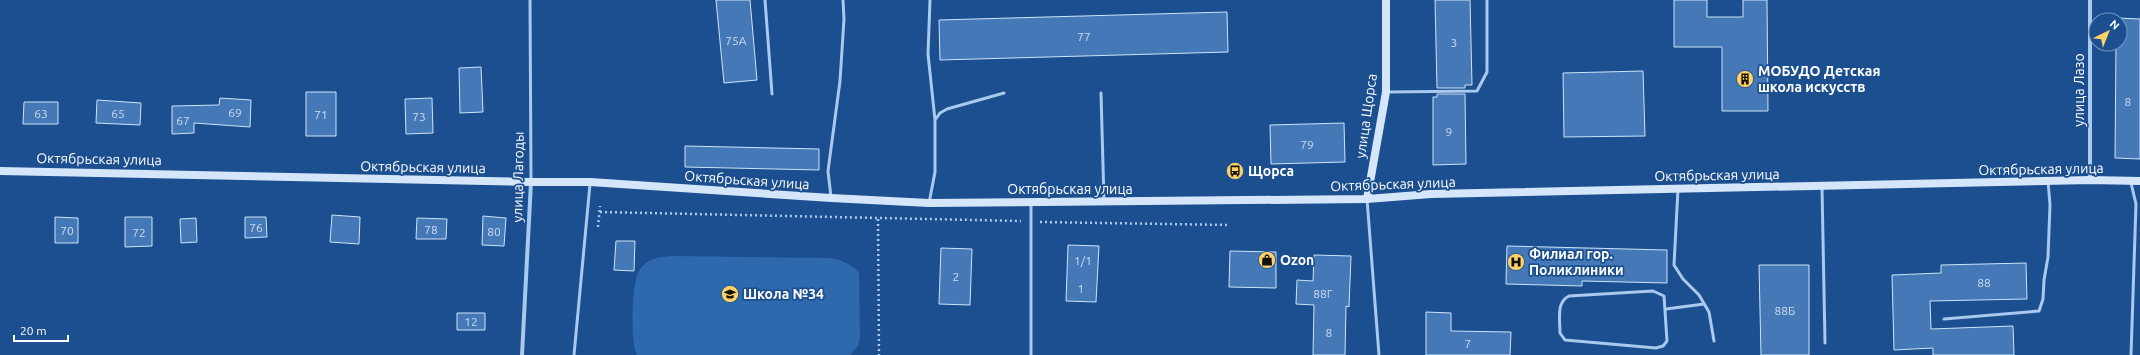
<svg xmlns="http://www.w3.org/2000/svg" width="2140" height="355" font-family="Ubuntu,sans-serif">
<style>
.green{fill:#2e69ad}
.building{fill:#4478b7;stroke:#cfe3fa}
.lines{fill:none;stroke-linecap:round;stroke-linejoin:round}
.path{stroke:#a9c9ee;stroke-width:2.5;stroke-dasharray:2 3;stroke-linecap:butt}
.lane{stroke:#a9c9ee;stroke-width:3}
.street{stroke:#a9c9ee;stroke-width:4}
.secondary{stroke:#d6e6fa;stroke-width:8}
.labels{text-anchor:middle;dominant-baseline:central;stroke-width:3.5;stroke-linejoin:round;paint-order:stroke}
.number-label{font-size:12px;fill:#d0dded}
.poi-label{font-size:14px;font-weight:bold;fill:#fff;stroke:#1b4f8f;text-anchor:start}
.street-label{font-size:14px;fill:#fff;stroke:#1b4f8f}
</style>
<rect width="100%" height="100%" fill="#1b4f8f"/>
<path class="green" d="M 672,256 L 831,258 C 843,261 851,264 859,273 L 860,338 L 858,346 L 850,355 L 637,355 C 630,344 632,285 638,273 C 639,270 643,265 646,263 C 653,257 663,257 672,256 Z"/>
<path class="building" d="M 716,0 L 750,0 L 757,80 L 724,83 Z
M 1435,0 L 1470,0 L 1472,85 L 1465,85 L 1465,88 L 1437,88 Z
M 1674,0 L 1707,0 L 1707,17 L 1743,17 L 1743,0 L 1767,0 L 1768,111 L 1722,111 L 1722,47 L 1674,47 Z
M 1227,12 L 1228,52 L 940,60 L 939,20 Z
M 2117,18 L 2140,19 L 2140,159 L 2115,158 L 2116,44 L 2120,44 L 2120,20 Z
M 481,67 L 483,112 L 460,113 L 459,68 Z
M 1643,71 L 1645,136 L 1564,137 L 1563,73 Z
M 306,92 L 336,92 L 336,136 L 306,136 Z
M 1437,94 L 1465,94 L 1466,164 L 1433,165 L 1433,97 L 1437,97 Z
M 220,98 L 251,100 L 250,127 L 194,123 L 194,133 L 172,134 L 172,106 L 219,105 Z
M 432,98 L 433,133 L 406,134 L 405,99 Z
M 97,100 L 141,103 L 140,125 L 96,123 Z
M 24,102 L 58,102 L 58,124 L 23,124 Z
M 1344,123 L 1345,162 L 1271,164 L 1270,125 Z
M 685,146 L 819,149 L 819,170 L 685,167 Z
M 332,215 L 360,217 L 359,244 L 330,242 Z
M 483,216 L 506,218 L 504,246 L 482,245 Z
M 55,217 L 78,218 L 78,243 L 55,243 Z
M 125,217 L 152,217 L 152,246 L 125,247 Z
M 245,217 L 266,217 L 267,237 L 245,238 Z
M 196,218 L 197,242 L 181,243 L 180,219 Z
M 417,218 L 447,219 L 446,239 L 416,239 Z
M 616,241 L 635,241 L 634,271 L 614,270 Z
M 1068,245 L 1099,246 L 1096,302 L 1066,301 Z
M 1507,246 L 1667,250 L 1667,283 L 1582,281 L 1582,286 L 1506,284 Z
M 941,248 L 972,249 L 970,305 L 939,304 Z
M 1230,251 L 1276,252 L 1276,288 L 1229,287 Z
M 1314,255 L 1351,256 L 1349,307 L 1346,306 L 1345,355 L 1313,355 L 1314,305 L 1296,304 L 1297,280 L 1313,281 Z
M 2026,263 L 2027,299 L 1930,301 L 1931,329 L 2013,326 L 2014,355 L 1933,355 L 1933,348 L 1894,350 L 1892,275 L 1941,273 L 1941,265 Z
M 1759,265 L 1809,265 L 1809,355 L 1761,355 Z
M 1426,312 L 1451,313 L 1451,331 L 1511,332 L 1510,355 L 1426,355 Z
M 457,313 L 485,313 L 485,330 L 457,330 Z"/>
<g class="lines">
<path class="path" d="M 600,212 L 1021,221
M 878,219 L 879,355
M 1040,222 L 1230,225
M 598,227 L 600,206"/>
<path class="lane" d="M 530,0 L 531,181
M 765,0 L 772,94
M 930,0 L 928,54 L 935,120
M 1388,92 L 1477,91 L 1487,72 L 1487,0
M 1101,93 L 1104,201
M 2131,183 L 2136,204 L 2131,355
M 1822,186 L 1825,343
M 1678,189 L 1674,265 L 1683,279 L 1699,295 L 1709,312 L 1714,341
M 831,197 L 828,171 L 840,81 L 844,19 L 843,0
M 1367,199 L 1379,355
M 1031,202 L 1031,355
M 929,203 L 935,172 L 935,120 L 940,113 L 947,109 L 1004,93
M 1653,291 L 1664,296 L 1667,341 L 1663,346 L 1656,348 L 1565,340 L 1560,333 C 1560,320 1556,302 1569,296 Z
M 1666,309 L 1704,304
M 1944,319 L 2039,311 L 2043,299 L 2044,280 L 2048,257 L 2050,205 L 2048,181
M 574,355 L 590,184"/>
<path class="street" d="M 2090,180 L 2090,0
M 522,355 L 531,182"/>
<path class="secondary" d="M 0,171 L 531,182 L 590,182 L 831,198 L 929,203 L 1367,199 L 1431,194 L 2090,180 L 2140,181
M 1367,199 L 1386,92 L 1386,0"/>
</g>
<defs>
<symbol id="building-disc" viewBox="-11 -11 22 22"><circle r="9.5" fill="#ffd166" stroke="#1b4f8f"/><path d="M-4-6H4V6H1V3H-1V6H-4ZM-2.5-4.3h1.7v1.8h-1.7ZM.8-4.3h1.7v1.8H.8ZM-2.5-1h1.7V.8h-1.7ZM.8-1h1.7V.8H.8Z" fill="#111"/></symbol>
<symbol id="bus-disc" viewBox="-11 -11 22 22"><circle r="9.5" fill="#ffd166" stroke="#1b4f8f"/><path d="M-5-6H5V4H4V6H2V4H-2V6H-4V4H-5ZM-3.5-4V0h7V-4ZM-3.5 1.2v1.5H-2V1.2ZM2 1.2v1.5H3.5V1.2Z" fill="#111"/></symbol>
<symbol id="shop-disc" viewBox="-11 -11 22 22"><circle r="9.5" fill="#ffd166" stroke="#1b4f8f"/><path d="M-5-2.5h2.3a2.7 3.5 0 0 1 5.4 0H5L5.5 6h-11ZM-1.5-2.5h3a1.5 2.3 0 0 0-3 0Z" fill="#111"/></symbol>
<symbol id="hospital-disc" viewBox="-11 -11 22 22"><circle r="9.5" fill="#ffd166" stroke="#1b4f8f"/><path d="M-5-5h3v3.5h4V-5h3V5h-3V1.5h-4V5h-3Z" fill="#111"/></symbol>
<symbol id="school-disc" viewBox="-11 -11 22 22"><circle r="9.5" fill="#ffd166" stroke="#1b4f8f"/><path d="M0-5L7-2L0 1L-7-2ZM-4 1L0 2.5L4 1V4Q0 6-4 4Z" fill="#111"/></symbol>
</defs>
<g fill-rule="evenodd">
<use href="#building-disc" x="1735" y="69" width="20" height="20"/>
<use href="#bus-disc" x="1225" y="161" width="20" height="20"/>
<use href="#shop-disc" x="1257" y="250" width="20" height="20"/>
<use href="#hospital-disc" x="1506" y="252" width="20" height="20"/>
<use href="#school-disc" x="720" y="284" width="20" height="20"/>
</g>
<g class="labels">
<g class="number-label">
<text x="1084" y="36">77</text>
<text x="736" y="40">75А</text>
<text x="1454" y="42">3</text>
<text x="2128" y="101">8</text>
<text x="235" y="112">69</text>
<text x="41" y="113">63</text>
<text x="118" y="113">65</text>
<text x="321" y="114">71</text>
<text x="419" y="116">73</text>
<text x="183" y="120">67</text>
<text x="1449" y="131">9</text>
<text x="1307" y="144">79</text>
<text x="256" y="227">76</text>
<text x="431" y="229">78</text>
<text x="67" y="230">70</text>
<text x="494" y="231">80</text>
<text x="139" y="232">72</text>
<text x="1083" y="260">1/1</text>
<text x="956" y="276">2</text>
<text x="1984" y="282">88</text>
<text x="1081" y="288">1</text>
<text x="1323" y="293">88Г</text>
<text x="1785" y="310">88Б</text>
<text x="471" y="321">12</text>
<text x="1329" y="332">8</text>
<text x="1468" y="343">7</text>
</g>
<g class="poi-label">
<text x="1758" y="71">МОБУДО Детская<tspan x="1758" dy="16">школа искусcтв</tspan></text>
<text x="1248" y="171">Щорса</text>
<text x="1529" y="254">Филиал гор.<tspan x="1529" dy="16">Поликлиники</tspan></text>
<text x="1280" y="260">Ozon</text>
<text x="743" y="294">Школа №34</text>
</g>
<g class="street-label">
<text transform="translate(2079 90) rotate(-90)">улица Лазо</text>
<text transform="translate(1366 116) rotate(-82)">улица Щорса</text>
<text transform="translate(99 159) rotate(1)">Октябрьская улица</text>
<text transform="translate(423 167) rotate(1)">Октябрьская улица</text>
<text transform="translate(2041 169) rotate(-1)">Октябрьская улица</text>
<text transform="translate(1717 175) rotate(-1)">Октябрьская улица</text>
<text transform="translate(518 177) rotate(-89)">улица Лагоды</text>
<text transform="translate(747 180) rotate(4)">Октябрьская улица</text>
<text transform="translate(1393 184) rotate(-2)">Октябрьская улица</text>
<text x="1070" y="189">Октябрьская улица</text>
</g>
</g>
<g transform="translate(2108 32) rotate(43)"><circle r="19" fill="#1b4f8f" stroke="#7695bc"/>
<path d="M0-3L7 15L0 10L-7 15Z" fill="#ffd166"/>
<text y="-6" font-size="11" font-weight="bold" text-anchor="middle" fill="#ffffff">N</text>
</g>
<path d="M14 335v6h54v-6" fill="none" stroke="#ffffff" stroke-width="2"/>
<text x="20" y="335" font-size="12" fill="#ffffff" stroke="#1b4f8f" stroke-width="3" paint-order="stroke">20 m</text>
</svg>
